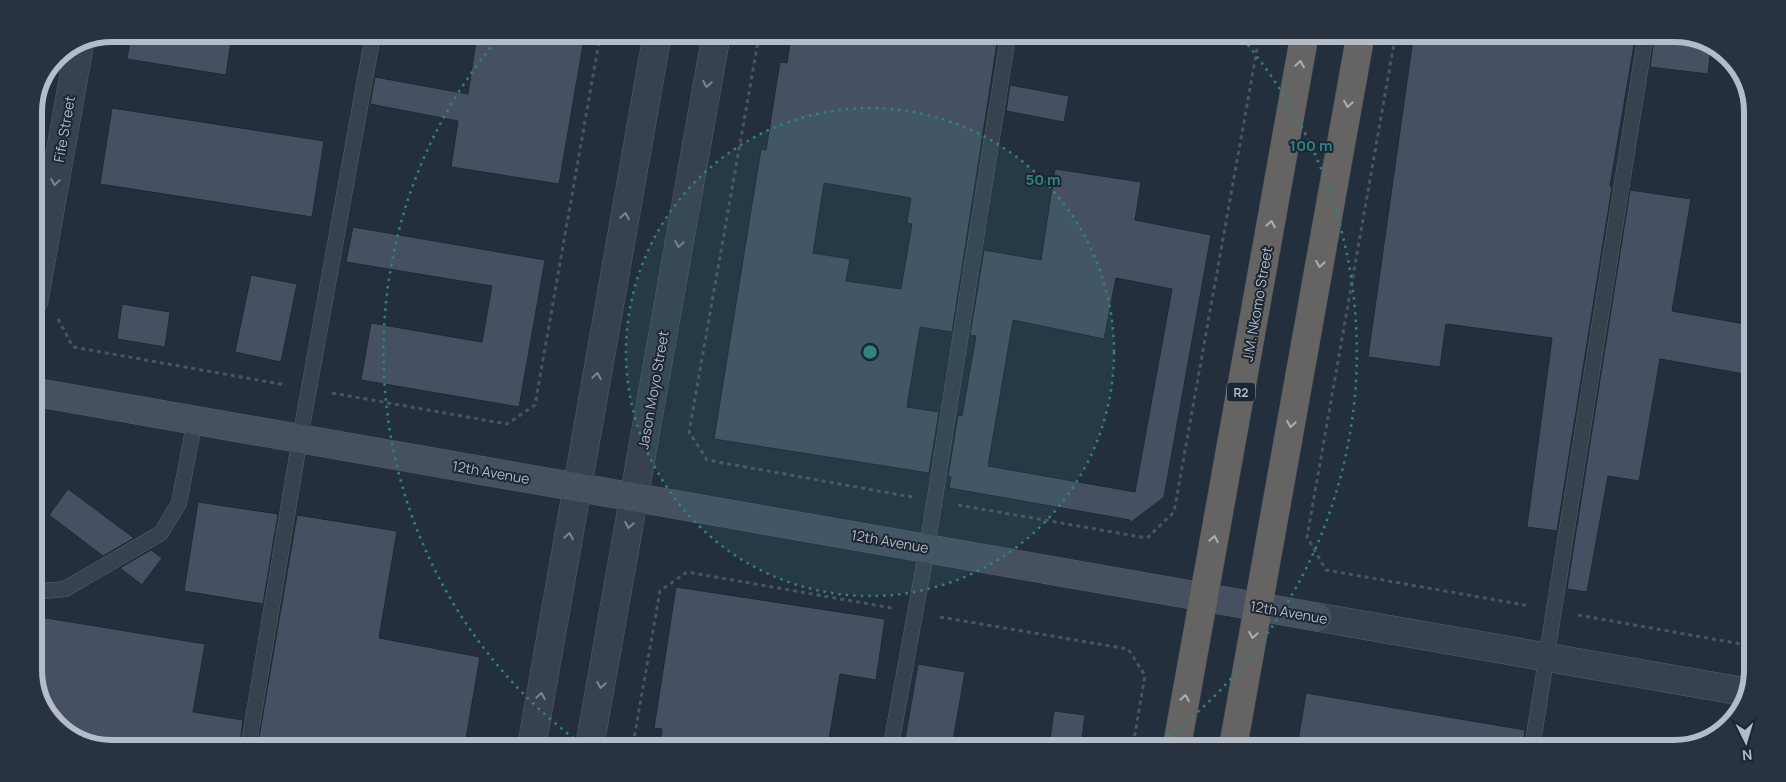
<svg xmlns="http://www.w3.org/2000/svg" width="1786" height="782" font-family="Manrope,sans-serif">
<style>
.building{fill:#455162;stroke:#1f2835;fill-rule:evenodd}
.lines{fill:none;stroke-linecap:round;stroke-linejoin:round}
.service-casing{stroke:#565f6c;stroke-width:16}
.minor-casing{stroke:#565f6c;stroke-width:29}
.tertiary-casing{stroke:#565f6c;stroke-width:29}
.secondary-casing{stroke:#565f6c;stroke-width:29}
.trunk-casing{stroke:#434c59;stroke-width:29}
.path{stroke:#44595c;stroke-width:3;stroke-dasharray:4 4;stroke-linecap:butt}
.service{stroke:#38414e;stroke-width:15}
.minor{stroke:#38414e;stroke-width:28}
.tertiary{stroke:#38414e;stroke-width:28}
.secondary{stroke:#465061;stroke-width:28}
.trunk{stroke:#656462;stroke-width:28}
.oneway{stroke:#a8afba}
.oneway2{stroke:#7c8592}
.ring{fill:none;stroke:#308480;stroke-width:2.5;stroke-dasharray:2.5 5}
.labels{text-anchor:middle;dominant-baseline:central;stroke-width:4;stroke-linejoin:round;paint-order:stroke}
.shield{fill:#1d2633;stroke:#878f9c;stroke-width:1}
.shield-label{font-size:12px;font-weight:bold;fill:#b4bcc9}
.street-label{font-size:14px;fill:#b4bcc9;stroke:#1d2633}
.rim{fill:none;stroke:#b4bcc9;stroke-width:6}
.centre{fill:#308480;stroke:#1d2633;stroke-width:2.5}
.ring-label{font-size:15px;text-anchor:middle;font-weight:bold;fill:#308480;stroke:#1d2633;stroke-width:4;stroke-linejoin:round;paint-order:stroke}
</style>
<rect width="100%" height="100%" fill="#242f3e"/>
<path class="building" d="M 131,34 L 232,34 L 226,75 L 127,59 Z
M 477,35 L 563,35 L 584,39 L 559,184 L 451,167 L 458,121 L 370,104 L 375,77 L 468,94 Z
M 791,36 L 998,37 L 952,332 L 920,327 L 907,407 L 939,412 L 929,473 L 714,439 L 761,149 L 766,150 L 780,62 L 787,63 ZM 824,183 L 911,198 L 907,223 L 912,224 L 901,289 L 846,281 L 850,259 L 813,253 Z
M 1413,39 L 1635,39 L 1610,186 L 1612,187 L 1557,531 L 1527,527 L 1552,338 L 1446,324 L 1440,367 L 1368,357 Z
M 1654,39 L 1704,40 L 1711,46 L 1708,74 L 1650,67 Z
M 1010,85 L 1069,96 L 1064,122 L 1006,111 Z
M 112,108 L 324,141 L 312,217 L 100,184 Z
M 1055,169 L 1141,182 L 1135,220 L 1211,235 L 1164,497 L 1130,523 L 1130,520 L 949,488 L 951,477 L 948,476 L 958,415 L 962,416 L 976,336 L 970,335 L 984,250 L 1041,260 ZM 1116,278 L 1172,289 L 1135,492 L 988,466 L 1013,320 L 1104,339 Z
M 1630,190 L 1691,199 L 1672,311 L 1750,325 L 1750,375 L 1660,359 L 1639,481 L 1608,476 L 1587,592 L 1567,589 Z
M 353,227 L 545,260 L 519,407 L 361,380 L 371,323 L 482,342 L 492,286 L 346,262 Z
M 251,275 L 297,284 L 281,362 L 235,352 Z
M 122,304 L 170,312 L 165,347 L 117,339 Z
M 68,489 L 134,538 L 103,556 L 49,515 Z
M 198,502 L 278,514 L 263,604 L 184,591 Z
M 297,515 L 397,531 L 379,638 L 480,657 L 465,744 L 258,743 Z
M 151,550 L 162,558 L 142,585 L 120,568 Z
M 676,587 L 885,619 L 876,680 L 840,674 L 828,745 L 660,745 L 662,729 L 654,728 Z
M 40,617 L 205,644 L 193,712 L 243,720 L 240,743 L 82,742 L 50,717 L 34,675 L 34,652 Z
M 918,664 L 965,672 L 952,746 L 904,745 Z
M 1306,693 L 1525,730 L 1523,748 L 1297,747 Z
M 1054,711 L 1085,715 L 1081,746 L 1049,746 Z"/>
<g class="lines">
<defs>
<path id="service" d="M 34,592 L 65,589 L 161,533 L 179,503 L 195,420
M 249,743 L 300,438 L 373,35
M 891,745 L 927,548 L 1008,37
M 1532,748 L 1645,39"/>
<path id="minor" d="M 532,744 L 657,36
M 590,744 L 716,36"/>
<path id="tertiary" d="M 34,300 L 79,47
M 1317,617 L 1746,692"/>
<path id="secondary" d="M 34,392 L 1317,617"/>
<path id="trunk" d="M 1177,746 L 1304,38
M 1233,747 L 1360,38"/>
</defs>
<use href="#service" class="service-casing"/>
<use href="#minor" class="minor-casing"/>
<use href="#tertiary" class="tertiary-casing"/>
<use href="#secondary" class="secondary-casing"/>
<use href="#trunk" class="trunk-casing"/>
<path class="path" d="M 759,36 L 689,432 L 707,460 L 912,497
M 1395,38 L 1307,537 L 1326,570 L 1530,606
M 58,319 L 73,347 L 286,385
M 332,393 L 507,424 L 535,405 L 600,36
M 958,505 L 1147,538 L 1174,512 L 1259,38
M 1578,615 L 1747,645
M 940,617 L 1128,649 L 1145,675 L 1133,746
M 633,744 L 660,591 L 687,572 L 892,608"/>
<use href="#service" class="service"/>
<use href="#minor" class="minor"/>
<use href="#tertiary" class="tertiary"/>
<use href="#secondary" class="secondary"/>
<use href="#trunk" class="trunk"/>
</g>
<defs><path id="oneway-chevron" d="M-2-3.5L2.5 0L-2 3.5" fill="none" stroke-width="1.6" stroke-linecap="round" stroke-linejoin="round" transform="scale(1.25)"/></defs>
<g class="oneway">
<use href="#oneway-chevron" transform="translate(1300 64) rotate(-80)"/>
<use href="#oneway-chevron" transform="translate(1348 104) rotate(100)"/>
<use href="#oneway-chevron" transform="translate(1271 224) rotate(-80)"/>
<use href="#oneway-chevron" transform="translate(1320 264) rotate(100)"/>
<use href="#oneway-chevron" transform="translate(1291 424) rotate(100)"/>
<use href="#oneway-chevron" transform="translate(1214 539) rotate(-80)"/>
<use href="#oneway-chevron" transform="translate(1253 635) rotate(100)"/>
<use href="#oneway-chevron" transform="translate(1185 698) rotate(-80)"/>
</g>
<g class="oneway2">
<use href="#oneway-chevron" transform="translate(707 84) rotate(100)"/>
<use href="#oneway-chevron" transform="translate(55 182) rotate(100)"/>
<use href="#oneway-chevron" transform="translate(625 216) rotate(-80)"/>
<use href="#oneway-chevron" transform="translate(679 244) rotate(100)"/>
<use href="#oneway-chevron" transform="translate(597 376) rotate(-80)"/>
<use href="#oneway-chevron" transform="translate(629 525) rotate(100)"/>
<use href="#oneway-chevron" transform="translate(569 536) rotate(-80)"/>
<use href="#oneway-chevron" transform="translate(601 685) rotate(100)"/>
<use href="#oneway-chevron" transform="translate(541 696) rotate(-80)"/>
</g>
<circle cx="870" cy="352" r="244" fill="#308480" fill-opacity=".12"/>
<g class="ring">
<circle cx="870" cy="352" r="244"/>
<path d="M580 743A487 487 0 0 1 500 36M1243 39A487 487 0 0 1 1156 746"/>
</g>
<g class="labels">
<rect class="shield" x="1227" y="382.5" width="28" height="19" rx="4"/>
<g class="shield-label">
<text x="1241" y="392">R2</text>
</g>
<g class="street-label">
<text transform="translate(64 129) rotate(-80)">Fife Street</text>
<text transform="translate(1257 304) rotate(-80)">J.M. Nkomo Street</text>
<text transform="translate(653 390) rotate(-80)">Jason Moyo Street</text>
<text transform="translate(491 472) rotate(10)">12th Avenue</text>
<text transform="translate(890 541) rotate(10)">12th Avenue</text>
<text transform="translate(1289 612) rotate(10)">12th Avenue</text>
</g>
</g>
<path d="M0 0H1786V782H0ZM112 42H1674A70 70 0 0 1 1744 112V670A70 70 0 0 1 1674 740H112A70 70 0 0 1 42 670V112A70 70 0 0 1 112 42Z" fill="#29323f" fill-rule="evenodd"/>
<path class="rim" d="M112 42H1674A70 70 0 0 1 1744 112V670A70 70 0 0 1 1674 740H112A70 70 0 0 1 42 670V112A70 70 0 0 1 112 42Z"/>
<circle cx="870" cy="352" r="8" class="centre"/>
<g class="ring-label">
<text x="1311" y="151">100 m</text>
<text x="1043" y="185">50 m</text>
</g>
<g transform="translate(1746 742) rotate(175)" stroke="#1d2633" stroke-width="4" paint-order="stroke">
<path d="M0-4L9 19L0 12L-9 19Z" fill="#b4bcc9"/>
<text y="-8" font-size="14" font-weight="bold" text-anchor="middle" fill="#b4bcc9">N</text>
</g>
</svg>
